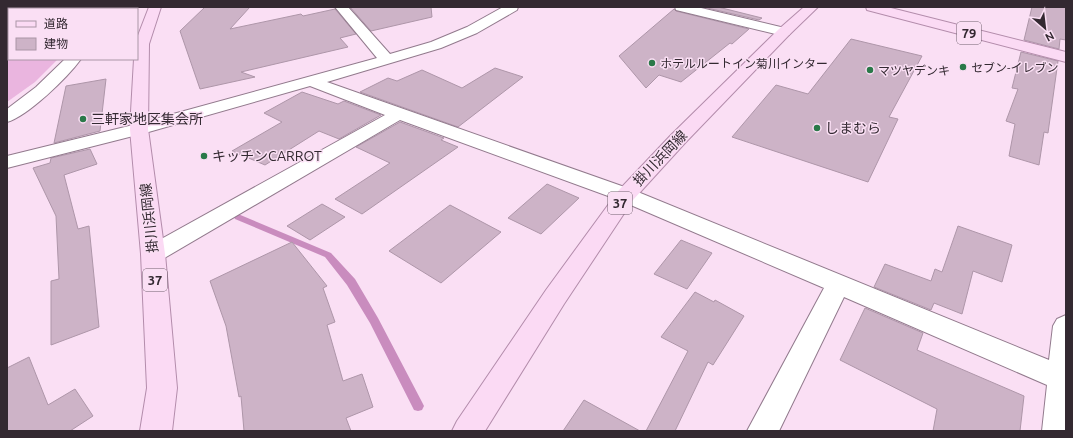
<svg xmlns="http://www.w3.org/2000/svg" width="1073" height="438" font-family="Ubuntu,'Noto Sans JP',sans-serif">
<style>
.green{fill:#eab5df}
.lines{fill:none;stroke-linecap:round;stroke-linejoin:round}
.stream{fill:#c98cbe;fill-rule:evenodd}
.building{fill:#cdb3c7;stroke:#ae96a9}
.street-casing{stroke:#927a8d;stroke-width:2}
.primary-casing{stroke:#b38cab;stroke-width:2}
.street{fill:#fff;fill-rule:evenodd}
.primary{fill:#fbdaf4;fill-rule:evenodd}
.poi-dot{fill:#2a7949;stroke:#fadff4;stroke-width:1.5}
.labels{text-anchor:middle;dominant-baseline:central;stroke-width:3;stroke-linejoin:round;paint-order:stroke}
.far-poi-label{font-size:12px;fill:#332931;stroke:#fadff4;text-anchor:start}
.shield{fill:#fadff4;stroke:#6f606c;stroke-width:1}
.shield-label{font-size:13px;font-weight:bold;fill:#332931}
.poi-label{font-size:14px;fill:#332931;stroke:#fadff4;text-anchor:start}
.street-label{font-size:14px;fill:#332931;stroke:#fadff4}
</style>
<rect width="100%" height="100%" fill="#fadff4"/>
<path class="green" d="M 7,7 L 104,7 L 103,9 L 9,9 L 9,59 L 58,59 L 35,82 L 7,102 Z"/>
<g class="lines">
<path class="stream" d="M 238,214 L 331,253 L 355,279 L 378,318 L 422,402 L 424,406 L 422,410 L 418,411 L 414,410 L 370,323 L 347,285 L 325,257 L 235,219 L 234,217 Z"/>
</g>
<path class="building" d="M 205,7 L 250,7 L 230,29 L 301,14 L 303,16 L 335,9 L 356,34 L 340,38 L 348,47 L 241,72 L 255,77 L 200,89 L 180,31 Z
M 350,7 L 431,7 L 432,17 L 371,31 Z
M 703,7 L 718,7 L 762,18 L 759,20 Z
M 1032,7 L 1066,7 L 1066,40 L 1060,39 L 1059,49 L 1024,40 Z
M 674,9 L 676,11 L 749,29 L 732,44 L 730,43 L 681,82 L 659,75 L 646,88 L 619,56 Z
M 851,39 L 922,56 L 889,117 L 898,119 L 868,182 L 732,137 L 776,85 L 808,94 Z
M 1021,52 L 1058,61 L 1048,133 L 1044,132 L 1039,165 L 1009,156 L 1015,124 L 1006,121 L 1018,89 L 1012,88 Z
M 495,68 L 523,77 L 458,127 L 360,92 L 388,78 L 397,81 L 422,70 L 462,88 Z
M 106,79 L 100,131 L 54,143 L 66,86 Z
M 302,92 L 338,104 L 344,101 L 381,115 L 339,139 L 319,131 L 265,165 L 232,151 L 282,122 L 264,113 Z
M 400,122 L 444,138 L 441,140 L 458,147 L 362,214 L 335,199 L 390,163 L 356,147 Z
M 90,149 L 97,164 L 64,175 L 78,229 L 89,226 L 99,327 L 51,345 L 51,281 L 59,279 L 56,216 L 33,168 L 50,163 L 51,158 Z
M 547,184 L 579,198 L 541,234 L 508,218 Z
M 322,204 L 345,217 L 310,240 L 287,226 Z
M 450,205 L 501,232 L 441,283 L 389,251 Z
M 958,226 L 1012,245 L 1002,282 L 973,271 L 962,314 L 934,303 L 931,310 L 874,287 L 885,264 L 931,281 L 935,269 L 942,272 Z
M 681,240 L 712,253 L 687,289 L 654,274 Z
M 292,242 L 327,286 L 323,288 L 335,322 L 327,325 L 343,381 L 362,374 L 373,407 L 346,418 L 351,431 L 244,431 L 241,396 L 239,397 L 226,326 L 210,281 Z
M 695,292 L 714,302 L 715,300 L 744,316 L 713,365 L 708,362 L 675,431 L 646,431 L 688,351 L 661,337 Z
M 865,308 L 923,333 L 917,350 L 1024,396 L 1020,431 L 933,431 L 937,409 L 840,360 Z
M 29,357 L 48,405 L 75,389 L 93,416 L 70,431 L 7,431 L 7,368 Z
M 584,400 L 640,431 L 563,431 Z"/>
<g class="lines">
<defs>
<path id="street" d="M 108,7 L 120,7 L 120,9 L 106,9 Z
M 335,7 L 348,7 L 390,54 L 431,42 L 467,27 L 503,7 L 518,7 L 517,10 L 477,33 L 441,48 L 327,82 L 633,190 L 1049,360 L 1053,326 L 1057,319 L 1066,315 L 1066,431 L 1042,431 L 1047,385 L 844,297 L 779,431 L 747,431 L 824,288 L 619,200 L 400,120 L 161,260 L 153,262 L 145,260 L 141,254 L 145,248 L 385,115 L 310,86 L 145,133 L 7,168 L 7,156 L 133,125 L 377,58 Z
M 675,7 L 697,7 L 789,29 L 791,32 L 789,35 L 784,36 L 676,10 Z
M 65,59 L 81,59 C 68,77 27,117 7,122 L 7,109 L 36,87 Z"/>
<path id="primary" d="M 149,7 L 161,7 L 149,44 L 148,129 L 165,254 L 177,388 L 172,431 L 140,431 L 147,388 L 141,254 L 130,129 L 134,59 L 137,59 L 137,38 Z
M 804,7 L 818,7 L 789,35 L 685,143 L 633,200 L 564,304 L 485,431 L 452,431 L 457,421 L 546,290 L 619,190 L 671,135 L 779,29 Z
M 866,7 L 887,7 L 1066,52 L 1066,62 L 867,10 Z"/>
</defs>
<use href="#street" class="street-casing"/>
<use href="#primary" class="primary-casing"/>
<use href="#street" class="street"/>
<use href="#primary" class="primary"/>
</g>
<g class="poi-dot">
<circle cx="652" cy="63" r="4"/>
<circle cx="963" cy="67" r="4"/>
<circle cx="870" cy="70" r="4"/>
<circle cx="83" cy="119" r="4"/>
<circle cx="817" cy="128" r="4"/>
<circle cx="204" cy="156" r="4"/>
</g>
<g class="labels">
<g class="far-poi-label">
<text x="660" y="63">ホテルルートイン菊川インター</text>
<text x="971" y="67">セブン-イレブン</text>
<text x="878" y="70">マツヤデンキ</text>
</g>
<g class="shield">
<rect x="957" y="22" width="24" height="22" rx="3"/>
<rect x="608" y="192" width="24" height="22" rx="3"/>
<rect x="143" y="269" width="24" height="22" rx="3"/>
</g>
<g class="shield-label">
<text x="969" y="33">79</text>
<text x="620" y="203">37</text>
<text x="155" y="280">37</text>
</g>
<g class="poi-label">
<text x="91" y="119">三軒家地区集会所</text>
<text x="825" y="128">しまむら</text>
<text x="212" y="156">キッチンCARROT</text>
</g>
<g class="street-label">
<text transform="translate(660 158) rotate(-46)">掛川浜岡線</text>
<text transform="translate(149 218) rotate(-96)">掛川浜岡線</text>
</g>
</g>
<rect width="1073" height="438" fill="none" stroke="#332931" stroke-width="16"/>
<rect x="8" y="8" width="130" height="52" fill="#fadff4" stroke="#aa96a6"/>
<rect x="16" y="21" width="20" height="6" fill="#fbdaf4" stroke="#aa96a6"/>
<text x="44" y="28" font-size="12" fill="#332931">道路</text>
<rect x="16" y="38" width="20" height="12" fill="#cdb3c7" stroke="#aa96a6"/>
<text x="44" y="48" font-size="12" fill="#332931">建物</text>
<g transform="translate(1045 28) rotate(152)" stroke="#fadff4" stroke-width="3" paint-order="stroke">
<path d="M0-3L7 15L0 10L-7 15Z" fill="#332931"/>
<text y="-6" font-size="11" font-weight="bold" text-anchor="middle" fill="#332931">N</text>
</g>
</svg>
